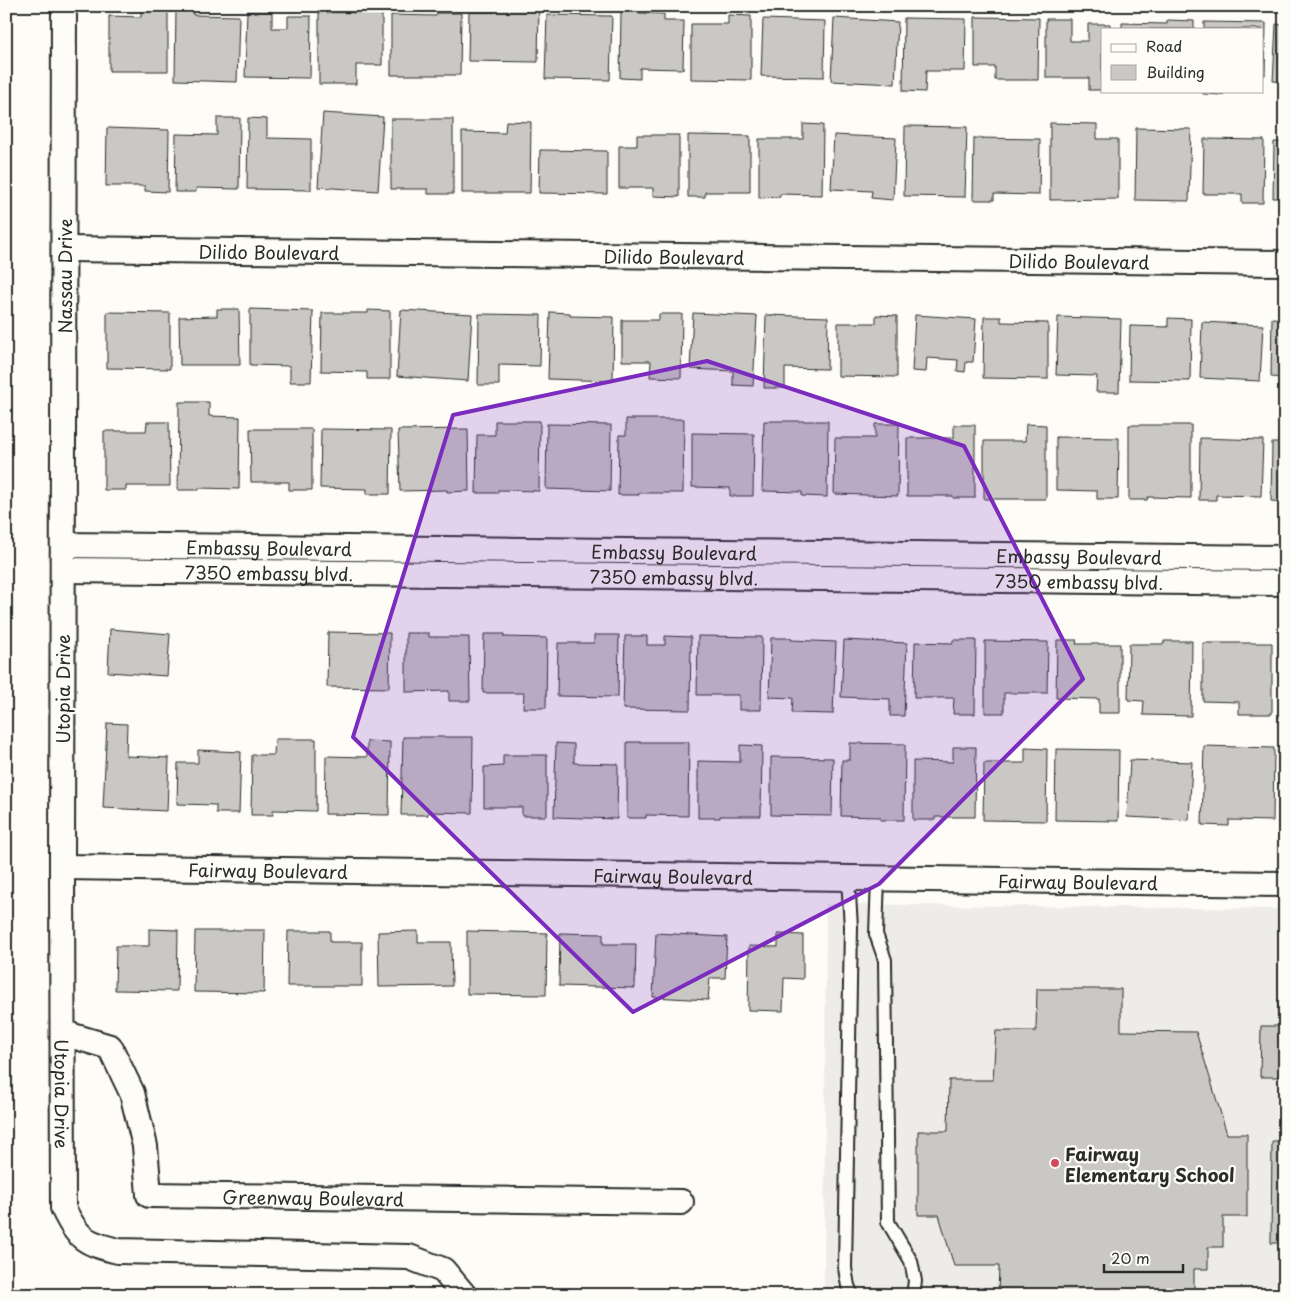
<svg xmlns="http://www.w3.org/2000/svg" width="1291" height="1301" font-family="'Playpen Sans',sans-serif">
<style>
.built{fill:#edece8}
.building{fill:#c9c8c4;stroke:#2b2b2b}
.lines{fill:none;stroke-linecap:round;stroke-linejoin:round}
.lane-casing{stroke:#2b2b2b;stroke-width:16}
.street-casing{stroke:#2b2b2b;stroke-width:28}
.lane{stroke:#fdfcf7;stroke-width:12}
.street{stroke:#fdfcf7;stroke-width:24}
.marked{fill:#7b2cbf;fill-opacity:0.2;stroke:#7b2cbf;stroke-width:4;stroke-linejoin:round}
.poi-dot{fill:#d1495b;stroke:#fdfcf7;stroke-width:2}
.labels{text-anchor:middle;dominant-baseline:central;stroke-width:4.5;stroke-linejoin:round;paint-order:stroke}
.street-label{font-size:18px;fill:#2b2b2b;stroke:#fdfcf7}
.poi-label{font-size:18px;font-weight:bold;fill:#2b2b2b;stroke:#fdfcf7;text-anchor:start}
</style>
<rect width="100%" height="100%" fill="#fdfcf7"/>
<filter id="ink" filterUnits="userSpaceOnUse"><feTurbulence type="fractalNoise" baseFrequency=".02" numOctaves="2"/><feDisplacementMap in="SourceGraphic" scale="10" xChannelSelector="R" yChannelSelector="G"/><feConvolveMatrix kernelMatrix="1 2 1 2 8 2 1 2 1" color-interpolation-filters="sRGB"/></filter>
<g filter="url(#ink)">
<path class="built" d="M 826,904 L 1285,909 L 1285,1295 L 824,1295 Z
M 31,1292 L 32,1292 L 138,1295 L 32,1295 Z"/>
<path class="building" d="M 494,6 L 539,6 L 538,62 L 468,61 L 469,12 L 494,12 Z
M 176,9 L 193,10 L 193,15 L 239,16 L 237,82 L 175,80 Z
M 141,10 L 168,10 L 168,71 L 109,71 L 109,16 L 141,17 Z
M 247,11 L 272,11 L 272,28 L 288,28 L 288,16 L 311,16 L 310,78 L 245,77 Z
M 319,12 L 382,13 L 382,65 L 356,65 L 356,84 L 319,84 Z
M 621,12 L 664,14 L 664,21 L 684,21 L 683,69 L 640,68 L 640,79 L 620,78 Z
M 437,13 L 461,13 L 460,75 L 391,75 L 391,15 L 436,16 Z
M 547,15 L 612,16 L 610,80 L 545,79 Z
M 728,15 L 751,16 L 751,80 L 691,79 L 691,24 L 728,24 Z
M 975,17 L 1039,18 L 1038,80 L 995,80 L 995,67 L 975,67 Z
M 834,18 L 898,22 L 895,84 L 831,81 Z
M 904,18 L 966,19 L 965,71 L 926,71 L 925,92 L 903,91 Z
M 763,19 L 825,21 L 824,77 L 761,76 Z
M 1046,19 L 1070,19 L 1070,41 L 1088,41 L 1088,24 L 1110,24 L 1110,29 L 1102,29 L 1102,90 L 1089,90 L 1089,78 L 1046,78 Z
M 1167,20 L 1194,21 L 1194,29 L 1122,29 L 1122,23 L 1167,24 Z
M 1204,22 L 1266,23 L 1265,75 L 1262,75 L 1262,29 L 1204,29 Z
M 1276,24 L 1285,25 L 1285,82 L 1273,81 Z
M 1203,91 L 1223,91 L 1223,95 L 1203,94 Z
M 323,113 L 383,117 L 378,191 L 318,187 Z
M 217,118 L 240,118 L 239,189 L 196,188 L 196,192 L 175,192 L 176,134 L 217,135 Z
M 248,118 L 267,119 L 267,138 L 311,139 L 311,190 L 247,189 Z
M 391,119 L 453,119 L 453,194 L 428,194 L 428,189 L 391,189 Z
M 506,121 L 531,122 L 530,193 L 462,193 L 462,132 L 505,133 Z
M 1050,123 L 1097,124 L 1097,139 L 1118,139 L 1118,199 L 1050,200 Z
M 803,124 L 823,125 L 822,195 L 780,194 L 780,197 L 759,198 L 759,139 L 803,139 Z
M 905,126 L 967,127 L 965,197 L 904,196 Z
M 107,128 L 169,130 L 168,192 L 145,191 L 145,186 L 106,186 Z
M 1136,128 L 1191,129 L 1189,201 L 1135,200 Z
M 637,135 L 679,135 L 679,197 L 653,196 L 653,188 L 619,188 L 619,146 L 637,146 Z
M 688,135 L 750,136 L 750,192 L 705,192 L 705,197 L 688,197 Z
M 834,135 L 896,138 L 893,200 L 871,198 L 872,191 L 831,189 Z
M 974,138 L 1040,139 L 1039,195 L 994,194 L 994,200 L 973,200 Z
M 1204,139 L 1264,140 L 1263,203 L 1242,203 L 1242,194 L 1203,194 Z
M 1274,142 L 1285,142 L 1285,198 L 1273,198 Z
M 540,150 L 607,151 L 607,194 L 539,193 Z
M 217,309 L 239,309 L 240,365 L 180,365 L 179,317 L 217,316 Z
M 250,309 L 313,311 L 311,382 L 290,382 L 290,366 L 250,365 Z
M 368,310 L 390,311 L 390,379 L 367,379 L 367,372 L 321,371 L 322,313 L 368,313 Z
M 401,310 L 472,314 L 468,381 L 397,376 Z
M 107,312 L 170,313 L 170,369 L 107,368 Z
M 550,312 L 570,313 L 570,316 L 614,317 L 613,381 L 548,379 Z
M 693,313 L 757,316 L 753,386 L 733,385 L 733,371 L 690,369 Z
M 479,314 L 541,315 L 540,366 L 499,365 L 499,385 L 478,385 Z
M 659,314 L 682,314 L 681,378 L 650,377 L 651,361 L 622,361 L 622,320 L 659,320 Z
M 766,315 L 828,317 L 827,369 L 785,368 L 785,388 L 764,388 Z
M 876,315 L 897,316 L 897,377 L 838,376 L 838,323 L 876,323 Z
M 915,315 L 976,319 L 973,362 L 966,362 L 965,372 L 957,371 L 958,360 L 927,358 L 926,372 L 912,371 Z
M 984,317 L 1001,317 L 1001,322 L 1048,323 L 1048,379 L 983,378 Z
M 1058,317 L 1121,319 L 1119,392 L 1096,392 L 1097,376 L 1056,375 Z
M 1168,318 L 1191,319 L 1190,381 L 1129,380 L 1130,326 L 1168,327 Z
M 1272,318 L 1285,319 L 1285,378 L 1271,377 Z
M 1202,322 L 1263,325 L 1260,381 L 1200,378 Z
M 179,402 L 209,402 L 209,416 L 240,417 L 239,489 L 199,488 L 199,490 L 178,490 Z
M 626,419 L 684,419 L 683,493 L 639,493 L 639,495 L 618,495 L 619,435 L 626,435 Z
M 495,421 L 540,421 L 539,491 L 498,490 L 498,493 L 476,493 L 477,435 L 495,435 Z
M 764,421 L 828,421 L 827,497 L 802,496 L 802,492 L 762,491 Z
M 147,422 L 169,422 L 170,486 L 126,486 L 126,490 L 104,490 L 104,431 L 146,431 Z
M 547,424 L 611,425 L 610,491 L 546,489 Z
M 875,424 L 899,424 L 898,496 L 834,494 L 835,438 L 875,438 Z
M 1026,424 L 1046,425 L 1046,499 L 984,499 L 984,441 L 1025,441 Z
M 954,425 L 975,425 L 975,498 L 953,498 L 953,496 L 907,496 L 907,438 L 954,438 Z
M 1129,425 L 1191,425 L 1191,498 L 1148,497 L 1147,500 L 1129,500 Z
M 250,429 L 312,429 L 312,490 L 289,490 L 289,482 L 251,482 Z
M 321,429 L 391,430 L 390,494 L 367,494 L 367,489 L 320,488 Z
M 468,429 L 469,491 L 447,492 L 447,490 L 400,491 L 398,430 Z
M 692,433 L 754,434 L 753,496 L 730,496 L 730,488 L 692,487 Z
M 1056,437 L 1119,438 L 1118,499 L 1097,499 L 1097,491 L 1056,490 Z
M 1200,438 L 1263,440 L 1261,496 L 1216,495 L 1216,500 L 1199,500 Z
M 1272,443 L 1285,443 L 1285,502 L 1271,501 Z
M 110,629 L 170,634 L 167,676 L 108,672 Z
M 328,632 L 390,633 L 389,688 L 327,687 Z
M 406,633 L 429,633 L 429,637 L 469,637 L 470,701 L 449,701 L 449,691 L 406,692 Z
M 484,634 L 504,634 L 504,637 L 547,638 L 546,708 L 523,708 L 524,693 L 483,693 Z
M 594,635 L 619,635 L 618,697 L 557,696 L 558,643 L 594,643 Z
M 625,636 L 647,636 L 647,645 L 665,645 L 665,636 L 691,637 L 690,710 L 623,709 Z
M 698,636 L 762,637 L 761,710 L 739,710 L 739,695 L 697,695 Z
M 771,638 L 791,638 L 791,640 L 836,642 L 833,714 L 792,713 L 793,698 L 769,697 Z
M 844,640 L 907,643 L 904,716 L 890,716 L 890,699 L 841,697 Z
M 953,640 L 976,640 L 975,714 L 953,714 L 954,698 L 914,698 L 915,642 L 953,643 Z
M 1057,640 L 1077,640 L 1076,644 L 1120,644 L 1120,713 L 1099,713 L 1099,699 L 1056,698 Z
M 985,641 L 1048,642 L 1047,693 L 1004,693 L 1004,713 L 985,713 Z
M 1164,641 L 1192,641 L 1191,716 L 1143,715 L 1144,701 L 1128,700 L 1129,644 L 1164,644 Z
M 1284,642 L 1285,642 L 1285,704 L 1283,704 Z
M 1203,643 L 1272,643 L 1272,714 L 1239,714 L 1239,702 L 1203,701 Z
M 107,723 L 127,724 L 126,756 L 169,758 L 167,811 L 103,808 Z
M 403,737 L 473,737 L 472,813 L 428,812 L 428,815 L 401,815 Z
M 275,739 L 316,739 L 316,811 L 273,810 L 273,815 L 251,815 L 252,755 L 274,755 Z
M 367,741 L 390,742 L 389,815 L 325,814 L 326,756 L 367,757 Z
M 627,742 L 689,742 L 688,816 L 646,815 L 646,818 L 627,818 Z
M 556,743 L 574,744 L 574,763 L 618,764 L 617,819 L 554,817 Z
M 850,743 L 905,744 L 904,820 L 880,820 L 880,817 L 841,816 L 842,760 L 850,760 Z
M 740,745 L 762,746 L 761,816 L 720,816 L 720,818 L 698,818 L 698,761 L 740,762 Z
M 1204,746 L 1274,748 L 1273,821 L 1229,820 L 1229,826 L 1202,825 Z
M 953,747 L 976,747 L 975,817 L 935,817 L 935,820 L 913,820 L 913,761 L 953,762 Z
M 1025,748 L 1047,749 L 1046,821 L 983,820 L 984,763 L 1025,763 Z
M 1056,749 L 1119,750 L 1118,821 L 1055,820 Z
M 198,750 L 241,752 L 239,813 L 216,813 L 216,805 L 177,804 L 178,763 L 198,763 Z
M 503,755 L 547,755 L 547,816 L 522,816 L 522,807 L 484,807 L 484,767 L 503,766 Z
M 771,757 L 833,758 L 832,816 L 771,815 Z
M 1130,760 L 1192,762 L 1189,820 L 1127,817 Z
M 149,929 L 178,930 L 177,991 L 115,990 L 116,946 L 149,946 Z
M 233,930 L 265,930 L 264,993 L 194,992 L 195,931 L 233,931 Z
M 288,931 L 330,931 L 330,942 L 362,942 L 362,986 L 287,986 Z
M 418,931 L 418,942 L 451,942 L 452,986 L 379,987 L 378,932 Z
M 467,931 L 547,933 L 546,995 L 467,994 Z
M 560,933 L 603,934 L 603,944 L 636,944 L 635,988 L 559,986 Z
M 656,933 L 727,937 L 725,978 L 710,978 L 708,1000 L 653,997 Z
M 778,934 L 803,935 L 803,979 L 784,978 L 783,1011 L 748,1010 L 749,946 L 778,947 Z
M 1037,989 L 1121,989 L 1121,1031 L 1196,1032 L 1227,1134 L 1247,1134 L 1247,1217 L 1223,1217 L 1223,1247 L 1208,1247 L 1208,1269 L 1194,1269 L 1194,1295 L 998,1295 L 999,1266 L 954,1266 L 939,1215 L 918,1215 L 918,1131 L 948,1131 L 949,1080 L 993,1080 L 996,1031 L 1036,1031 Z
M 1278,1003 L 1285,1003 L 1285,1077 L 1260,1077 L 1261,1026 L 1278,1026 Z
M 1272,1141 L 1285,1141 L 1285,1243 L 1271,1243 Z"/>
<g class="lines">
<defs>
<path id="lane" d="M 848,878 L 851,927 L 845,1268 L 848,1286 L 852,1295
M 878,878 L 876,934 L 885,960 L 888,1222 L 911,1261 L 915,1281 L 913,1295"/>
<g id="street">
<path id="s1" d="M 64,6 L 62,867 L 63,1208 C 78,1239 85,1243 118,1251 L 409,1257 L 443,1270 L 464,1295"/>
<path id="s2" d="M 64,249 L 1285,263"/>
<path id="s3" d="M 63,545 L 1285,558"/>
<path id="s4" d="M 63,570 L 1285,583"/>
<path id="s5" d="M 62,867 L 1285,884"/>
<path id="s6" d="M 63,1033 L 110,1047 L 132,1093 L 145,1146 L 149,1195 L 681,1202"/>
</g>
</defs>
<use href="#lane" class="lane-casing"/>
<use href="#street" class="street-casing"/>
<use href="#lane" class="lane"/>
<use href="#street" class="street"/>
</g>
</g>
<path class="marked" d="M 707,361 L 964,446 L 1083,679 L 879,884 L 633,1012 L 353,737 L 453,415 Z"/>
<circle class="poi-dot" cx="1055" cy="1163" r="5"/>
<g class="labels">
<g class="street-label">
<text stroke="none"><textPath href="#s2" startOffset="205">Dilido Boulevard</textPath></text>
<text stroke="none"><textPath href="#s2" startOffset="610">Dilido Boulevard</textPath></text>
<text stroke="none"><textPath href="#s2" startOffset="1015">Dilido Boulevard</textPath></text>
<text transform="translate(64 276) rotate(-90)">Nassau Drive</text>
<text stroke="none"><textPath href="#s3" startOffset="206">Embassy Boulevard</textPath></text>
<text stroke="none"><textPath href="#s3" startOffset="611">Embassy Boulevard</textPath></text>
<text stroke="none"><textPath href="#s3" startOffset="1016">Embassy Boulevard</textPath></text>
<text stroke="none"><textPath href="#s4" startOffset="206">7350 embassy blvd.</textPath></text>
<text stroke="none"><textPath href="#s4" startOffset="611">7350 embassy blvd.</textPath></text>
<text stroke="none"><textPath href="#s4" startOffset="1016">7350 embassy blvd.</textPath></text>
<text transform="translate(62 689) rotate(-90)">Utopia Drive</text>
<text stroke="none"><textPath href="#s5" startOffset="206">Fairway Boulevard</textPath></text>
<text stroke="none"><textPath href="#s5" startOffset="611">Fairway Boulevard</textPath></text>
<text stroke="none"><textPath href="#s5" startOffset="1016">Fairway Boulevard</textPath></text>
<text stroke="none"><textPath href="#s1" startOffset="1088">Utopia Drive</textPath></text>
<text stroke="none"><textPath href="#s6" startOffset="368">Greenway Boulevard</textPath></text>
</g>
<g class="poi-label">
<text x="1065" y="1153">Fairway<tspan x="1065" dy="21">Elementary School</tspan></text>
</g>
</g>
<rect width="1291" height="1301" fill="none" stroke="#fdfcf7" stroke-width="25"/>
<rect x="12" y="12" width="1266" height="1276" fill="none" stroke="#2b2b2b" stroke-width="2" filter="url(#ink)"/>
<rect x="1101" y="28" width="162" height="65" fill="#fdfcf7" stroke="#a9a8a5"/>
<rect x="1111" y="44" width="25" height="8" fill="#fdfcf7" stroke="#a9a8a5"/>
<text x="1146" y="52" font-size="15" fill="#2b2b2b">Road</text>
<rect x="1111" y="65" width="25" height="15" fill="#c9c8c4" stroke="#a9a8a5"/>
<text x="1146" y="78" font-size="15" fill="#2b2b2b">Building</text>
<path d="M1104 1264v8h79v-8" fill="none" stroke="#2b2b2b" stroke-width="2.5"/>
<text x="1111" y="1264" font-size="15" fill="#2b2b2b" stroke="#fdfcf7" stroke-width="4" paint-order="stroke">20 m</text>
</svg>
